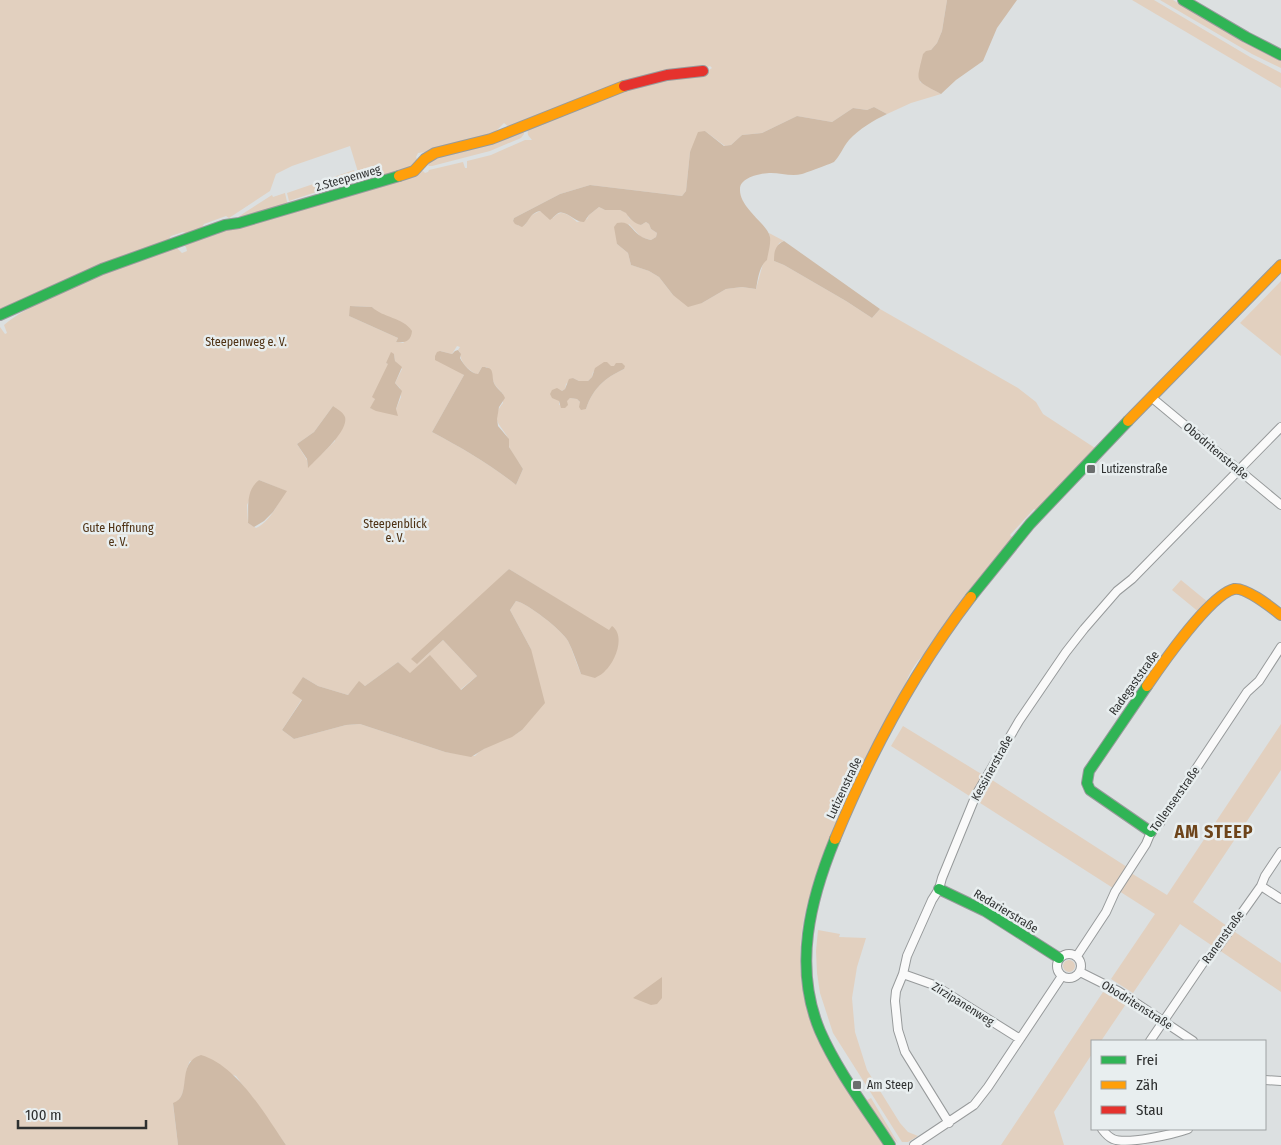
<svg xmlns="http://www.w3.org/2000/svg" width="1281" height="1145" font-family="'Fira Sans Condensed',sans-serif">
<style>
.green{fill:#e2d0bf;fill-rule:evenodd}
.forest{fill:#cfbaa6}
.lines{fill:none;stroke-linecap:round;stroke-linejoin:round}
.street-casing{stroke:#979a9b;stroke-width:10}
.fast-casing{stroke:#979a9b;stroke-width:12}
.slow-casing{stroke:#979a9b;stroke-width:12}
.jam-casing{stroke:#979a9b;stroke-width:12}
.street{stroke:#fafafa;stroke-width:8}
.fast{stroke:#30b455;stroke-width:10}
.slow{stroke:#ff9f0a;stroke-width:10}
.jam{stroke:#e5322d;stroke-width:10}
.poi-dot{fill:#6b6e6e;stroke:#e8eeef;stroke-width:2}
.labels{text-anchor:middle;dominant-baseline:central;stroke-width:5;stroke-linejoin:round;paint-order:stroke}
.street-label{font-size:12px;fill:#2e3030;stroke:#e8eeef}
.park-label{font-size:12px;fill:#4e3113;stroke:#e8eeef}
.poi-label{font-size:12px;fill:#2e3030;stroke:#e8eeef;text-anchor:start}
.district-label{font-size:18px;font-weight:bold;letter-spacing:1px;fill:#6d441a;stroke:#e8eeef}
</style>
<rect width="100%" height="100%" fill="#dce0e1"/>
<path class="green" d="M 0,0 L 947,0 L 942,31 L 937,43 L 931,50 L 920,82 L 941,94 L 911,103 L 887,114 L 874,107 L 867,110 L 853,108 L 832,122 L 797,116 L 762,133 L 742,135 L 731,145 L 725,146 L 705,131 L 690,152 L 686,191 L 682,196 L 590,185 L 560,194 L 514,218 L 513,221 L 519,226 L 525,225 L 530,216 L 540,211 L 545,214 L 548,218 L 553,218 C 561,208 569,215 577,222 L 587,219 L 589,215 L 599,207 L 605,210 L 620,210 L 627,213 L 629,218 L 641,225 L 646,222 L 649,224 L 651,229 L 657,233 L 656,237 L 651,240 L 641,237 L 629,224 L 617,244 L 628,253 L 631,265 L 649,271 L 659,277 L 673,295 L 702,303 L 726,289 L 742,287 L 756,289 L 770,238 L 769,233 L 784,241 L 779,243 L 774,261 L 784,265 L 846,301 L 872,318 L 880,309 L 1018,388 L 1036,402 L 1043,414 L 1095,448 L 1037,511 L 1034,509 L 1010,535 L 1013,538 L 966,595 L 928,651 C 918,658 906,677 904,690 C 882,730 862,770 843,811 C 810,884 784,946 812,1026 C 819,1045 833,1064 844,1082 C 858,1103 871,1124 885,1145 L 286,1145 L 236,1076 L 190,1061 C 183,1073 188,1098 173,1104 L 178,1145 L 0,1145 L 0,327 L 5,334 L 7,333 L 4,325 C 17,314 31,307 47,299 C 88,277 132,262 176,247 L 182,253 L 187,251 L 186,247 L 183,245 L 208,235 L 210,236 L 218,234 L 218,231 L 414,173 L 423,171 L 425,173 L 428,172 L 429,170 L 463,162 L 465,168 L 467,168 L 467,161 L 491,155 L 525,140 L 532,140 L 528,135 L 527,127 L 631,87 L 632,89 L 635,88 L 635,85 L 704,73 L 712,68 L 710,66 L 703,69 L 666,73 L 510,128 L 504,123 L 490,137 L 433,151 L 418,153 L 416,157 L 418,161 L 411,169 L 362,185 L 350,146 L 292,166 L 276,174 L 270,191 L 229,218 L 226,216 L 204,224 L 202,227 L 194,231 L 186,233 L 183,232 L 171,236 L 168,240 L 0,311 ZM 351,306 L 372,307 L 404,343 L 396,342 L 398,338 L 349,316 ZM 457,346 L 460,347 L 458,350 L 460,352 C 460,362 467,369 476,374 L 478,374 L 482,367 L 487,367 L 495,385 L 503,394 L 503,403 C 489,420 501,425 508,438 C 510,441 508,445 510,449 C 514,456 519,463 523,469 L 516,485 C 490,464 462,448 432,432 L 464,375 L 440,351 L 452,354 ZM 394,354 L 395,361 L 402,369 L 395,383 L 400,388 L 401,397 L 396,409 L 371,409 L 389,364 L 386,363 ZM 610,366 L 624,369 C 605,378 593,388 586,409 L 577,399 L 570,398 L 559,405 L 559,390 L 562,391 L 565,389 L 566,384 L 573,378 L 579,381 L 588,381 L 592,377 L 593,372 ZM 333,406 L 335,441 L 308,467 L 307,460 L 297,444 L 314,432 ZM 259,480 L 286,491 C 278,503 270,522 256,528 L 248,523 L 247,505 ZM 509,569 L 609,631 L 581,674 C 576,663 573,651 568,641 C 562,630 527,603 516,601 L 510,610 L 531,649 L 522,730 C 508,741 487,743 475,756 L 445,752 L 360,724 L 346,725 L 294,739 L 282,730 L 302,699 L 303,677 L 318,686 L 348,695 L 359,682 L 365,686 L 398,662 L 410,674 L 460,690 L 477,676 L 443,640 L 417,664 Z
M 1132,0 L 1154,0 L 1250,57 L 1281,73 L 1281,88 Z
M 1160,0 L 1173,0 L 1243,42 L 1281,61 L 1281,68 L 1252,54 Z
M 523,129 L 524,134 L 521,138 L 490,151 L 432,166 L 429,166 L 426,163 L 427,160 Z
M 354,170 L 356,179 L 289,201 L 287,193 Z
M 285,193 L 288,206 L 237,219 L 241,215 L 272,195 L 273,197 Z
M 1281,281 L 1281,356 L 1240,323 Z
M 1181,580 L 1209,603 L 1200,613 L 1172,590 Z
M 1281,724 L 1281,770 L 1193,902 L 1227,926 L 1214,947 L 1180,924 L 1133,993 L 1111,979 L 1155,914 L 1119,891 L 1131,873 L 1167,895 Z
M 903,726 L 983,775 L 971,797 L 891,746 Z
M 989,778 L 1127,867 L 1113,888 L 977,801 Z
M 818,930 L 840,934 L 839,937 L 866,938 L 857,967 L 852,998 L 855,1032 L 867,1070 L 900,1123 L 908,1132 L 918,1136 L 908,1142 L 902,1142 L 833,1033 L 820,993 L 817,973 L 816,951 Z
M 1232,930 L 1281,963 L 1281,992 L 1219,950 Z
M1063 966a6 6 0 1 1 12 0a6 6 0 1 1-12 0Z
M 1103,992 L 1126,1004 L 1101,1041 L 1092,1041 L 1092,1054 L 1054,1112 L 1064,1145 L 1001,1145 Z
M 871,1098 L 898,1143 L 889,1135 L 867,1100 Z"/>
<path class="forest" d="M 947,0 L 1017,0 L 997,28 L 983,61 L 956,80 L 941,94 C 914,79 916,84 923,54 L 926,51 L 931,50 L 937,43 L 942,31 Z
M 874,107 L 887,114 C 874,120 859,129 849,140 C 843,147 840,156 834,162 C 832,163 806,173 802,174 C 792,177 781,173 771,173 C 762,173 740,177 740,189 C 739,208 768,224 770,237 C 771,244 768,253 767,260 C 759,266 758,279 756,289 L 742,287 L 726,289 L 702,303 L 688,307 L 673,295 L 659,277 L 649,271 L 631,265 L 628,253 L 617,244 L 614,227 L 617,223 C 629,220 631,229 639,235 C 643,238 647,239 651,240 L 656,237 L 657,233 L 651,229 L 649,224 L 646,222 L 641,225 C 634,223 630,219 626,213 L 620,210 L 605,210 L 599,207 L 589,215 L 584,222 C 575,223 565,208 557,214 C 554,216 553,218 550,220 L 540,211 C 528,214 530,222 522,227 L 515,224 L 513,221 L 514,218 L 560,194 L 590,185 L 682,196 L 686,191 L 690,152 L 698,132 L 705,131 L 724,146 L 731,145 L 742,135 L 762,133 L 797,116 L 832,122 L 853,108 L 867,110 Z
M 784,241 L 880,309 L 872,318 L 846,301 L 784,265 L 774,261 C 774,252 775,245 784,241 Z
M 350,306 L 372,307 C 383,318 403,317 412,331 C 411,341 406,343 396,342 L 398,338 L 349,316 Z
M 458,350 L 461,354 L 460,358 C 463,364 471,374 478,374 L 482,367 C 497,367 490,376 495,385 C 498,390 503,392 505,398 L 499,407 L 497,419 L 498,426 L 509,439 L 509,447 L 523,469 L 516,485 C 490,464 462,448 432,432 L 464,375 L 435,360 L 435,356 L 437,352 L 440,351 L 452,354 L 455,351 Z
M 391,352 L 394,354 L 395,361 L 402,367 L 395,383 L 402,391 L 396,409 L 398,416 L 376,411 L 370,408 L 375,399 L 372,397 L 388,364 L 386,363 Z
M 604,362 L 607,362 L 611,366 L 614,366 L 616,363 L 622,363 L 625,366 L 624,369 C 605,378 593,388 586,409 L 581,410 L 579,407 L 580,402 L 577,399 L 570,398 L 567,401 L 568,405 L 565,408 L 561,408 L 559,401 L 552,398 L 550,394 L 552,390 L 557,388 L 562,391 L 565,389 L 569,379 L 573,378 L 579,381 L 588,381 L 592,377 L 595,368 Z
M 333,406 C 337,409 343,412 345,417 C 349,431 318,457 308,468 L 307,459 L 297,444 L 314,432 Z
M 259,480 L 287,491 L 273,512 L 264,521 L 254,527 L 248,523 C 249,508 245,491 259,480 Z
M 509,569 L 609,630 L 612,626 C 626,636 615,662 605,671 C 603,674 598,676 595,678 L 581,674 C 577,663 573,651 568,641 C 562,630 527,603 516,601 L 510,610 L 531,649 L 545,703 L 522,730 L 512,737 L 484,749 L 471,757 L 445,752 L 360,724 L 346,725 L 294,739 L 282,730 L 302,700 L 292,693 L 303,677 L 318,686 L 348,695 L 359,681 L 365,686 L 398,662 L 410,673 L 430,655 L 461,690 L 477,676 L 443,640 L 417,664 L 411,659 Z
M 662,977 L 662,998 L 657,1004 L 651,1005 L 633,998 Z
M 201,1055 C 238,1066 265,1115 286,1145 L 178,1145 L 173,1103 C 193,1097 175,1063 201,1055 Z"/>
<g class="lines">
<defs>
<path id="street" d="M 1151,397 L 1281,505
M 1261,886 L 1281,899
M1057 966a12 12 0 1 1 24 0a12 12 0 1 1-24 0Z
M 1077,956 L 1106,912 L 1115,892 L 1146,844 L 1151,832 L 1160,823 L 1247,692 L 1259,681 L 1281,647
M 1080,972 L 1118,991 L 1193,1041
M 903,974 L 934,985 L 1020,1039
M 1150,1041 L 1203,963 L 1217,948 L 1261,886 L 1265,876 L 1281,852
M 1265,1080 L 1281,1081
M 949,1123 L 905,1052 L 898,1030 L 895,1001 L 896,991 L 903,974 L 907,956 L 932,900 L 939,889 L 942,878 L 976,795 L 1019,721 L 1066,652 L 1084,629 L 1117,591 L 1132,579 L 1281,427
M 1102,1129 C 1105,1133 1108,1137 1113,1139 C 1127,1145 1174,1134 1188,1129
M 914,1145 L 974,1105 L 988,1087 L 1062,976"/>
<path id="fast" d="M 1183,0 L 1246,37 L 1281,55
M 0,315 L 102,269 L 225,225 L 239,223 L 399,176
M 971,597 L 1030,524 L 1128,421
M 1147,686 L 1089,771 L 1087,783 L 1090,790 L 1151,832
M 835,839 C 810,900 793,967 820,1031 C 838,1072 866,1108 890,1145
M 939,889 L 985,911 L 1059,958"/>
<path id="slow" d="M 399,176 L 414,171 L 425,159 L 435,153 L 491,139 L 624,86
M 1128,421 L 1281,265
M 1147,686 C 1162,664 1210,595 1234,589 C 1246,587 1272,608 1281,615
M 835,839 C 870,754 915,670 971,597"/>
<path id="jam" d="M 624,86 L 667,75 L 703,71"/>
</defs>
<use href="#street" class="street-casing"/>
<use href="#fast" class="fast-casing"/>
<use href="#slow" class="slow-casing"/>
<use href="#jam" class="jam-casing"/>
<use href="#street" class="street"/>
<use href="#fast" class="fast"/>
<use href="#slow" class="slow"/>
<use href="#jam" class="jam"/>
</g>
<g class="poi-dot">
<rect x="1086" y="464" width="10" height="10" rx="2.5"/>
<rect x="852" y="1080" width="10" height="10" rx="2.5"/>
</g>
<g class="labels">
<g class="street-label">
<text transform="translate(348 178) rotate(-16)">2.Steepenweg</text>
<text transform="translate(1216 451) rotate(40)">Obodritenstraße</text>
<text transform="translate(1134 683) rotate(-54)">Radegaststraße</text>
<text transform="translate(992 768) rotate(-61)">Kessinerstraße</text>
<text transform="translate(844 788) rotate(-65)">Lutizenstraße</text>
<text transform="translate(1175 799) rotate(-55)">Tollenserstraße</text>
<text transform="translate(1006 911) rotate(31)">Redarierstraße</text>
<text transform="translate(1223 937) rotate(-54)">Ranenstraße</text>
<text transform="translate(963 1004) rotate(32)">Zirzipanenweg</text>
<text transform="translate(1137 1005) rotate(32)">Obodritenstraße</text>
</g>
<g class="park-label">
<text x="246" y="342">Steepenweg e. V.</text>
<text x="395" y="524">Steepenblick<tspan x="395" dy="14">e. V.</tspan></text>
<text x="118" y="528">Gute Hoffnung<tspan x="118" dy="14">e. V.</tspan></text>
</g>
<g class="poi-label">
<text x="1101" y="469">Lutizenstraße</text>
<text x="867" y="1085">Am Steep</text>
</g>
<g class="district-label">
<text x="1214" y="832">AM STEEP</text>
</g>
</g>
<rect x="1091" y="1040" width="175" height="90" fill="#e8eeef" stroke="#9ea2a3"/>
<rect x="1101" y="1056" width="25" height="8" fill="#30b455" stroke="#9ea2a3"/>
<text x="1136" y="1065" font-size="15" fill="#2e3030">Frei</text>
<rect x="1101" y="1081" width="25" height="8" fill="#ff9f0a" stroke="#9ea2a3"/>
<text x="1136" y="1090" font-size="15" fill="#2e3030">Zäh</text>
<rect x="1101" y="1106" width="25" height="8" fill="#e5322d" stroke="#9ea2a3"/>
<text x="1136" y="1115" font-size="15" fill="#2e3030">Stau</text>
<path d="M18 1120v8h128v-8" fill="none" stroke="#2e3030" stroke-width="2.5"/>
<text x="25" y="1120" font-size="15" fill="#2e3030" stroke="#e8eeef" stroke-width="4" paint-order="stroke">100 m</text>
</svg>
